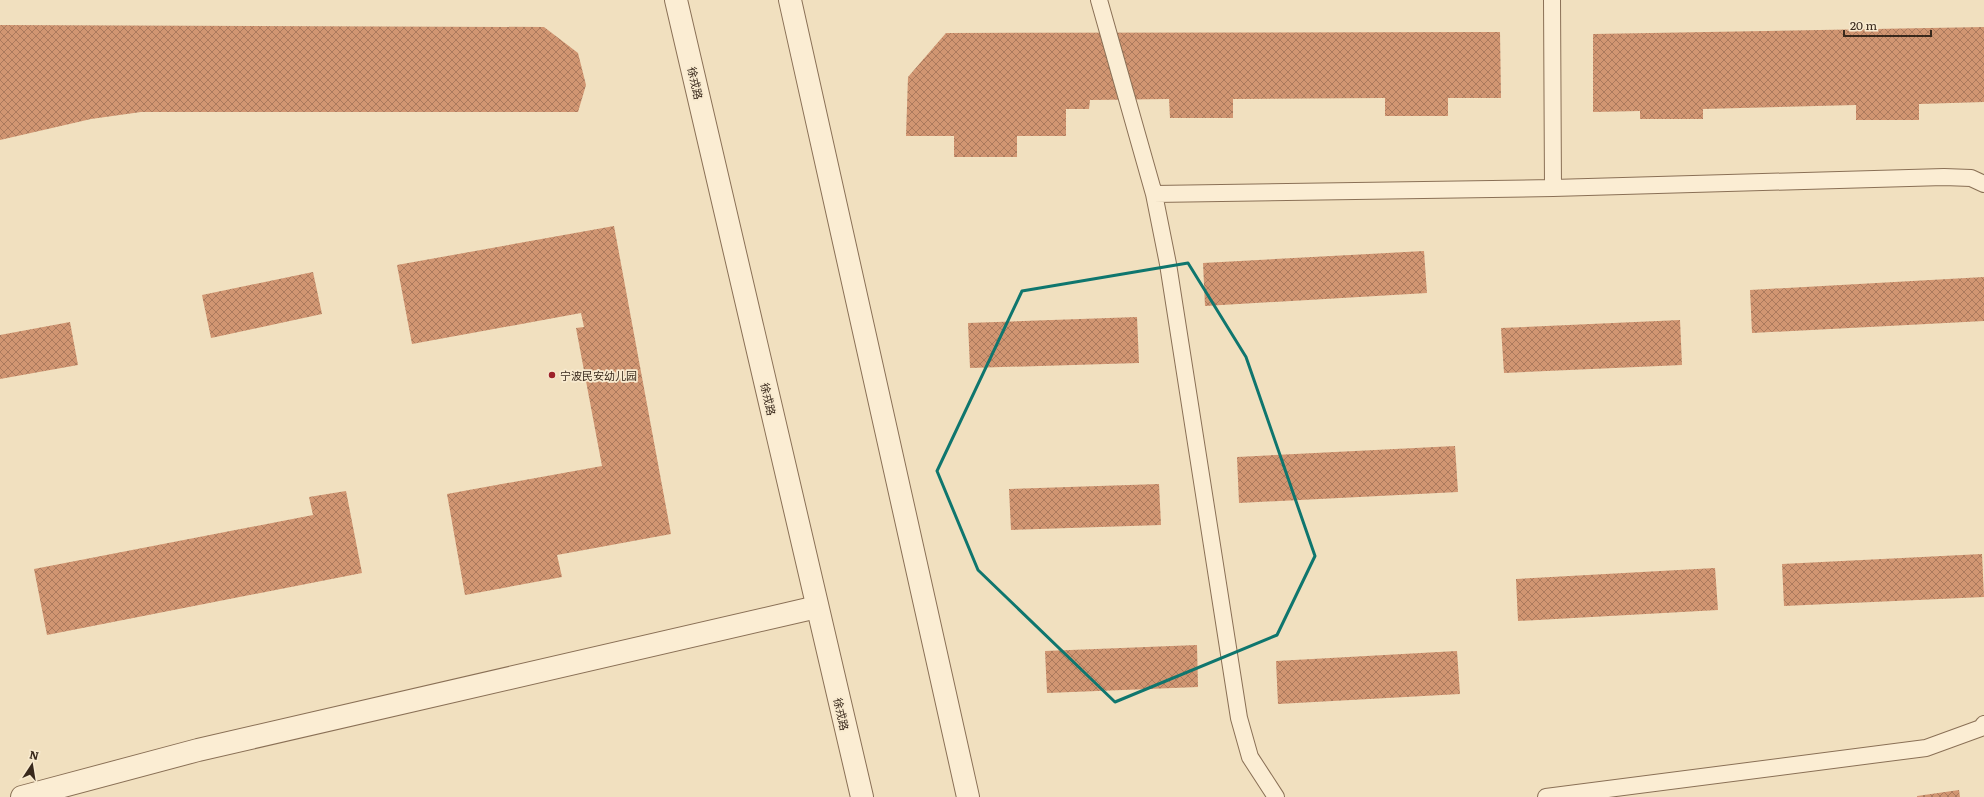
<svg xmlns="http://www.w3.org/2000/svg" width="1984" height="797" font-family="Literata,'Noto Sans SC',serif">
<style>
.building{fill:url(#building-cross-hatch)}
.lines{fill:none;stroke-linecap:round;stroke-linejoin:round}
.service-casing{stroke:#8a7056;stroke-width:18}
.minor-casing{stroke:#8a7056;stroke-width:24}
.tertiary-casing{stroke:#8a7056;stroke-width:24}
.service{stroke:#fbedd3;stroke-width:16}
.minor{stroke:#fbedd3;stroke-width:22}
.tertiary{stroke:#fbedd3;stroke-width:22}
.marked{fill:none;stroke:#0f766e;stroke-width:3;stroke-linejoin:round}
.poi-dot{fill:#9d2229;stroke:#f8eacf;stroke-width:1.5}
.labels{text-anchor:middle;dominant-baseline:central;stroke-width:3.5;stroke-linejoin:round;paint-order:stroke}
.street-label{font-size:11px;fill:#39291c;stroke:#f8eacf}
.poi-label{font-size:11px;fill:#39291c;stroke:#f8eacf;text-anchor:start}
</style>
<defs>
<pattern id="building-cross-hatch" width="8" height="8" patternUnits="userSpaceOnUse"><rect width="8" height="8" fill="#d19672"/><path d="M0 0l8 8M0 8l8-8" fill="none" stroke="#ab7a5d"/></pattern>
</defs>
<rect width="100%" height="100%" fill="#f1e0bf"/>
<path class="building" d="M 0,25 L 544,27 L 578,53 L 586,85 L 578,112 L 141,112 L 91,119 L 0,140 Z
M 1984,27 L 1984,102 L 1919,104 L 1919,120 L 1856,120 L 1856,105 L 1703,109 L 1703,119 L 1640,119 L 1640,111 L 1593,112 L 1593,34 Z
M 1500,32 L 1501,98 L 1448,98 L 1448,116 L 1385,116 L 1385,98 L 1233,99 L 1233,118 L 1170,118 L 1169,99 L 1090,100 L 1089,109 L 1066,109 L 1066,136 L 1017,136 L 1017,157 L 954,157 L 954,136 L 906,136 L 908,77 L 946,33 Z
M 614,226 L 671,534 L 557,555 L 562,577 L 465,595 L 447,494 L 602,466 L 576,328 L 584,327 L 581,313 L 412,344 L 397,265 Z
M 1424,251 L 1427,293 L 1205,306 L 1203,263 Z
M 313,272 L 322,314 L 211,338 L 202,295 Z
M 1984,277 L 1984,321 L 1752,333 L 1750,290 Z
M 1137,317 L 1139,363 L 970,368 L 968,323 Z
M 1680,320 L 1682,365 L 1504,373 L 1501,328 Z
M 70,322 L 78,365 L 0,379 L 0,335 Z
M 1455,446 L 1458,492 L 1239,503 L 1237,457 Z
M 1159,484 L 1161,525 L 1011,530 L 1009,489 Z
M 346,491 L 362,573 L 47,635 L 34,569 L 313,515 L 309,497 Z
M 1982,554 L 1984,597 L 1784,606 L 1782,564 Z
M 1715,568 L 1718,610 L 1518,621 L 1516,579 Z
M 1197,645 L 1198,687 L 1047,693 L 1045,651 Z
M 1457,651 L 1460,694 L 1278,704 L 1276,661 Z
M 1959,790 L 1960,797 L 1917,797 L 1917,796 Z"/>
<g class="lines">
<defs>
<path id="service" d="M 1099,0 L 1154,194 L 1168,264 L 1239,718 L 1250,757 L 1276,797
M 1552,0 L 1553,188
M 1154,194 L 1553,188 L 1944,177 L 1971,178 L 1984,184
M 1546,797 L 1926,748 L 1981,728 L 1984,724"/>
<path id="minor" d="M 22,797 L 198,750 L 817,607"/>
<path id="tertiary" d="M 676,0 L 862,797
M 790,0 L 968,797"/>
</defs>
<use href="#service" class="service-casing"/>
<use href="#minor" class="minor-casing"/>
<use href="#tertiary" class="tertiary-casing"/>
<use href="#service" class="service"/>
<use href="#minor" class="minor"/>
<use href="#tertiary" class="tertiary"/>
</g>
<path class="marked" d="M 1188,263 L 1246,357 L 1315,556 L 1277,635 L 1115,702 L 978,570 L 937,471 L 1022,291 Z"/>
<circle class="poi-dot" cx="552" cy="375" r="4"/>
<g class="labels">
<g class="street-label">
<text transform="translate(696 83) rotate(77)">徐戎路</text>
<text transform="translate(769 399) rotate(77)">徐戎路</text>
<text transform="translate(842 714) rotate(77)">徐戎路</text>
</g>
<g class="poi-label">
<text x="560" y="375">宁波民安幼儿园</text>
</g>
</g>
<g transform="translate(32 765) rotate(12)" stroke="#f8eacf" stroke-width="3" paint-order="stroke">
<path d="M0-3L7 15L0 10L-7 15Z" fill="#39291c"/>
<text y="-6" font-size="11" font-weight="bold" text-anchor="middle" fill="#39291c">N</text>
</g>
<path d="M1844 30v6h87v-6" fill="none" stroke="#39291c" stroke-width="2"/>
<text x="1850" y="30" font-size="12" fill="#39291c" stroke="#f8eacf" stroke-width="3" paint-order="stroke">20 m</text>
</svg>
